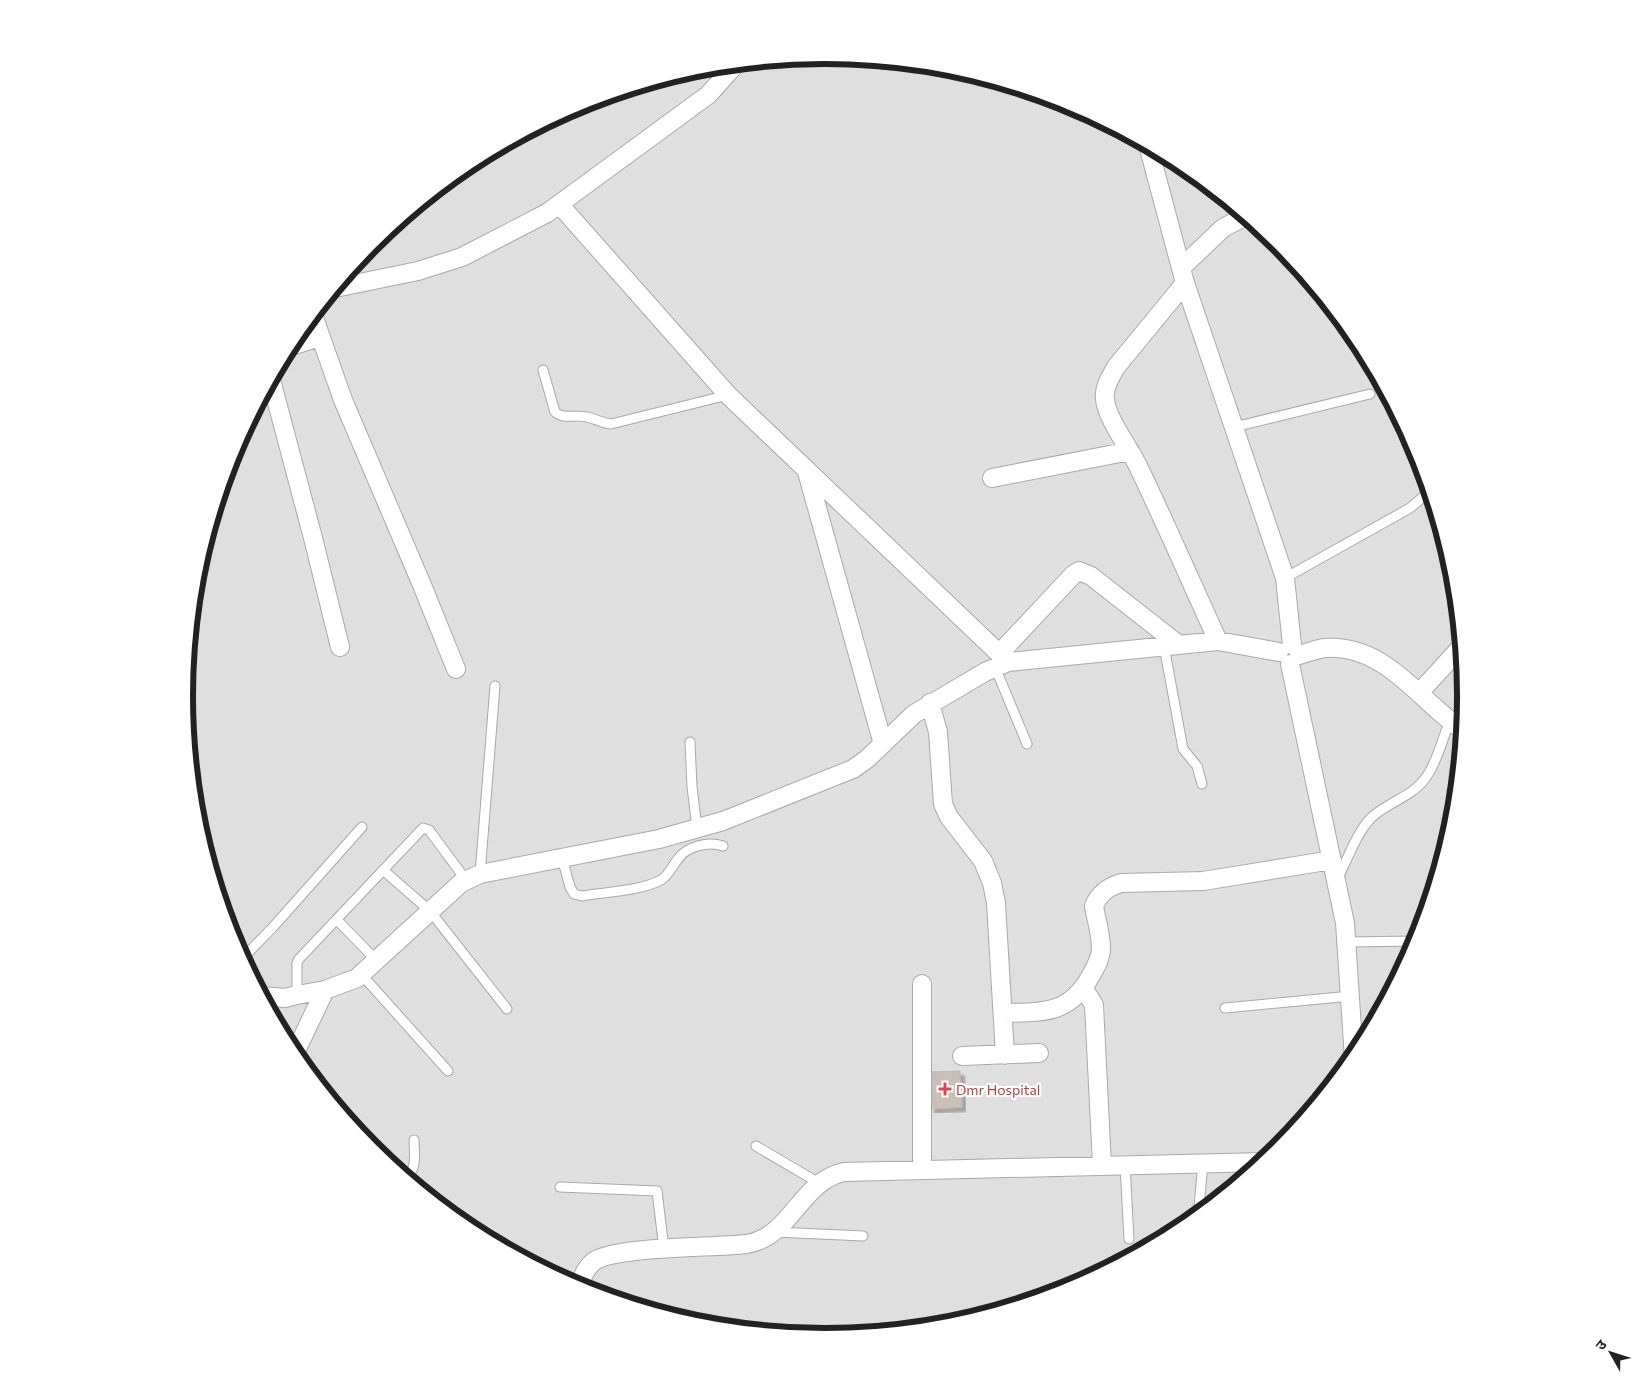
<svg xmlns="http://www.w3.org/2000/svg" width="1651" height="1393" font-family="Commissioner,'Noto Sans Devanagari',sans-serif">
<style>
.residential{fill:#e0dfdf}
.building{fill:#c7bfb8;stroke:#c4b6ab;filter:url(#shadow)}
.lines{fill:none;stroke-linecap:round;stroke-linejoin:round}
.service-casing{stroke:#a9a9a9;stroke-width:11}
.minor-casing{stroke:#a9a9a9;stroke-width:20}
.service{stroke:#fff;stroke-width:9}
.minor{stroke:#fff;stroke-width:18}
.health-dot{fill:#e0444e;stroke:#fff;stroke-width:2}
.labels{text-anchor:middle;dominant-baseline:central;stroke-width:4.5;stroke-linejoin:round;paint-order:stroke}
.health-label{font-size:14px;fill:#be3a42;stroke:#fff;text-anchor:start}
.rim{fill:none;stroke:#222;stroke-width:6}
</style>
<defs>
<filter id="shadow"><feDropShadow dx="4.5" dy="4.5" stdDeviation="1" flood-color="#0004"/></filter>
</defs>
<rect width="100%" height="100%" fill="#f2efe9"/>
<path class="residential" d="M187 697a639 639 0 1 1 1278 0a639 639 0 1 1-1278 0Z"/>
<path class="building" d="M 960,1071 L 962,1107 L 930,1109 L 928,1072 Z"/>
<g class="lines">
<defs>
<path id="service" d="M 543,370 L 555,412 C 564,420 576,414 587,417 C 596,419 602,423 611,424 L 728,395
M 1234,427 L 1370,394
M 1285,578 L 1410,508 L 1430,491
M 1164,646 L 1183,749 L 1197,766 L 1202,784
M 995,667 L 1027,744
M 690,742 L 692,787 L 697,828
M 562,858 L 570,887 L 574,894 L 582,896 C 605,892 640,891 661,880 C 669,875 672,866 678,859 C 687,846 708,841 723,846
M 383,870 L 430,911 L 507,1009
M 480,874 L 495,686
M 1338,878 C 1347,860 1357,832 1371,818 C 1386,803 1411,797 1424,780 C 1436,765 1443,738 1450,720
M 337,920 L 376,960
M 1347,942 L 1415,941 L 1419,940
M 242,959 L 274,926 L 362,827
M 361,974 L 448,1071
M 297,995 L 297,963 L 299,959 L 423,828 L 429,830 L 466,880
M 1225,1008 L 1351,996
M 756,1146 L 819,1183
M 1125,1165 L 1129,1239
M 405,1177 C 418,1171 414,1152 414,1140
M 560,1187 L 657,1191 L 664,1249
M 1198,1217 L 1203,1163
M 775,1232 L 863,1236"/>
<path id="minor" d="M 1148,145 L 1185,283 L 1285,578 L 1292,645
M 559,204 L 728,395 L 1008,662
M 1181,268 L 1223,228 L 1246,216
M 1185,283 L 1116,367 C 1111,376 1103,388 1105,399 C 1106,417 1128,446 1137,464 C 1165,522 1191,582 1218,641
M 335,288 L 418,271 L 462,257 L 547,213 L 708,95 L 736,64
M 313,315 L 343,400 L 422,585 L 456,669
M 288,347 L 320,337
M 271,380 L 313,538 L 340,647
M 807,472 L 883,744
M 992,478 L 1130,451
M 999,654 L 1073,575 L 1079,571 L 1091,576 L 1179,645
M 1299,655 C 1307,653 1316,649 1325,648 C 1386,644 1419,701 1464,731
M 1290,664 L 1345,923 L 1354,1059
M 1419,693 L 1462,646
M 930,703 L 938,732 L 943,804 L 949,817 L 983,861 L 992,883 L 996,903 L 1005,1055
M 922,984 L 922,1170
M 1084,989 L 1094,1005 L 1102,1165
M 262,996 L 285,998 L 297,995 L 325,990 L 357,978 L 461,883 L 480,874 L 659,839 L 723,821 L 853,769 L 867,759 L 914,714 L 985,672 L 1008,662 L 1218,641 L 1279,652
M 1003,1013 C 1041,1012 1069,1015 1090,977 C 1095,968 1101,959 1101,948 C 1101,934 1096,919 1094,906 C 1099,893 1108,887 1121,883 L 1203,881 L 1332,860
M 294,1055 L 325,990
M 962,1056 L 1039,1053
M 580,1289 C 581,1279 585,1269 593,1262 C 612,1246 716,1248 746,1244 C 792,1237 799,1182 844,1172 L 1265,1162"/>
</defs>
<use href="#service" class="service-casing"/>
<use href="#minor" class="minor-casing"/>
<use href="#service" class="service"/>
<use href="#minor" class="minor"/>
</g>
<path class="health-dot" d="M942.5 1081.5h5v5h5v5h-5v5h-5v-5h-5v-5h5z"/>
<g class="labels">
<g class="health-label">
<text x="956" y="1089">Dmr Hospital</text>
</g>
</g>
<path d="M0 0H1651V1393H0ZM193 696a632 632 0 1 1 1264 0a632 632 0 1 1-1264 0Z" fill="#fff" fill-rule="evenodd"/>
<path class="rim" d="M193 696a632 632 0 1 1 1264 0a632 632 0 1 1-1264 0Z"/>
<g transform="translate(1611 1353) rotate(309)" stroke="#ffffff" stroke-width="4" paint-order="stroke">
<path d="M0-4L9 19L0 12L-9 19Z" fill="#222222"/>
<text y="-8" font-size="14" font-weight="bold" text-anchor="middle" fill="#222222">उ</text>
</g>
</svg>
